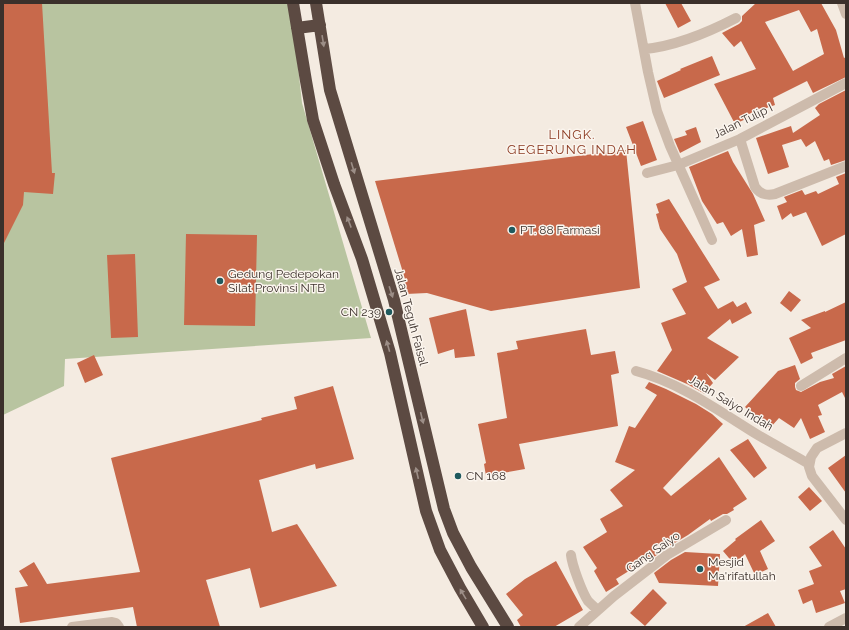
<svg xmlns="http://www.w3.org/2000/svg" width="849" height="630" font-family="Raleway,sans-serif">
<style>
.green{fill:#b8c4a0}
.building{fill:#c8694b;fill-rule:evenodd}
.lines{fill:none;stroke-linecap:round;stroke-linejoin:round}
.street{stroke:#cdbbac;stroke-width:10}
.highway{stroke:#5c4a42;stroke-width:12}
.oneway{fill:#9c8e87}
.poi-dot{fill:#1f5a5e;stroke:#fbf5ee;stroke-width:1.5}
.labels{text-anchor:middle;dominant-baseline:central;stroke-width:3;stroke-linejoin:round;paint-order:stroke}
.street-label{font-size:12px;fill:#3b302b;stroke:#fbf5ee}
.poi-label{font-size:12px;fill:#3b302b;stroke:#fbf5ee;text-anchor:start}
.neighbourhood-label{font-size:13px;letter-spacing:1px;fill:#8c3b22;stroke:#fbf5ee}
</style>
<rect width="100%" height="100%" fill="#f4ebe1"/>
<path class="green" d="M 3,3 L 291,3 L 302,103 L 371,338 L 65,359 L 64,386 L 3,415 Z"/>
<path class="building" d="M 3,3 L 42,3 L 52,173 L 55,173 L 53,194 L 24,192 L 23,205 L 3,245 Z
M 665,3 L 681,3 L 691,21 L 678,28 Z
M 756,3 L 821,3 L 836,30 L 844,58 L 846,57 L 846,77 L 813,93 L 807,81 L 773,98 L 775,105 L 746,115 L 748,118 L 735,124 L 714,84 L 756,69 L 741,41 L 734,47 L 722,33 L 739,24 L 742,21 L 742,16 ZM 799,10 L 811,32 L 817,29 L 824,54 L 793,71 L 765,22 Z
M 712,56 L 720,75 L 664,98 L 657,81 L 681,70 L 680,69 Z
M 846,90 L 846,160 L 831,165 L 829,159 L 824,161 L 815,141 L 806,147 L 801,139 L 782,145 L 789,167 L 768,174 L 756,138 L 791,126 L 793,133 L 820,115 L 815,108 L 819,104 Z
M 643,121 L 657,160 L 641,166 L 626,127 Z
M 696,127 L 701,142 L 680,153 L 674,139 L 687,135 L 685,131 Z
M 626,150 L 640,288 L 491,311 L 427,293 L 406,294 L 405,279 L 375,181 Z
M 728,151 L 733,162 L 753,194 L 765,221 L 754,225 L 758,255 L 747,257 L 742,229 L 731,236 L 723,222 L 717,224 L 702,201 L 689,167 Z
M 846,173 L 846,234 L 822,246 L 806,212 L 793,217 L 791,213 L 782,220 L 777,206 L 787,202 L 784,197 L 802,190 L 805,195 L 816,191 L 818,194 L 839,184 L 836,177 Z
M 669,199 L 720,280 L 704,287 L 718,309 L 733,301 L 737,307 L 746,302 L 752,313 L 732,324 L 730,319 L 707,338 L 739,357 L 715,380 L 706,373 L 713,383 L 704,393 L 705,394 L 687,384 L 657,371 L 672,350 L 661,323 L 686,314 L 672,289 L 687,282 L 677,254 L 660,229 L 656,214 L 659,213 L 656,204 Z
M 186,234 L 257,235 L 255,326 L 184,325 Z
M 135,254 L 138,337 L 111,338 L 107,255 Z
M 789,291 L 801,300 L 791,312 L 780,303 Z
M 846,302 L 846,340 L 811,353 L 813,358 L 801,364 L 789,338 L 811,328 L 801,320 L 825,311 L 825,312 Z
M 466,309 L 475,356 L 455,358 L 454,349 L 438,354 L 429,318 Z
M 586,329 L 591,355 L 615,351 L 619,373 L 611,375 L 618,426 L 519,444 L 525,469 L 486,476 L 484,464 L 486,463 L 478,424 L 507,418 L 497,353 L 518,349 L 516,341 Z
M 94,355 L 103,375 L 85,383 L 77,363 Z
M 795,365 L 800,379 L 795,383 L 795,387 L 796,390 L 801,392 L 820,382 L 834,378 L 832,374 L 846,366 L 846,400 L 842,392 L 818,405 L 822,415 L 818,416 L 825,432 L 810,439 L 801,418 L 794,428 L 779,418 L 770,428 L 745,407 L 778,371 Z
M 649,382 L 666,389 L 696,404 L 712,414 L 723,424 L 663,488 L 671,496 L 719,457 L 747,499 L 733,508 L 734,510 L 727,514 L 723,514 L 711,521 L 710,519 L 688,535 L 663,550 L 649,561 L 647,557 L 632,569 L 616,579 L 619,584 L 606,592 L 594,571 L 597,568 L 583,547 L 607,532 L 600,519 L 623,506 L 610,490 L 635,470 L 615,462 L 629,426 L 635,428 L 657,395 L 645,388 Z
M 333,386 L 354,459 L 316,469 L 315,464 L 259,480 L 272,532 L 297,524 L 337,586 L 260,608 L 250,568 L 206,580 L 220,627 L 137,627 L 133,607 L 20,623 L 15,588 L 28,586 L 19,571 L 34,562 L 47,584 L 140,572 L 111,458 L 262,420 L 261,418 L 297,409 L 294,397 Z
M 748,439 L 767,468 L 754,478 L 730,450 Z
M 846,455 L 846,493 L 828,468 Z
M 809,487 L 822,501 L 810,511 L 798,497 Z
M 761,520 L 775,541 L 760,551 L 768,569 L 755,575 L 745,554 L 734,564 L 723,551 L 736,540 L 735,539 Z
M 833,530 L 846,549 L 846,589 L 840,591 L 845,603 L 816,613 L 812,600 L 803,604 L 798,590 L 814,584 L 809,571 L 822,566 L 809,547 Z
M 685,552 L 720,554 L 718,586 L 659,583 L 654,573 L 671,560 Z
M 556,561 L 583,610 L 554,627 L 521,627 L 517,620 L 523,615 L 506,594 L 525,579 Z
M 653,589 L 667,603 L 645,626 L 630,613 Z
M 768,613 L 776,627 L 743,627 Z"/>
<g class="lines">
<path class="street" d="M 635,3 L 648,72 L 657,111 L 670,146 L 712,240
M 842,3 L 846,14
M 645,49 C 675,46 709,32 736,18
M 740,139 L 755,187 C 760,194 766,196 775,194 L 846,166
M 647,173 L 678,165 L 740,139 L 846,83
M 636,371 C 681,383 719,411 758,435 C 775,445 792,454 809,464
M 801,386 L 846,358
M 846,433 L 817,448 L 811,457 L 809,467 L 812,476 L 846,520
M 571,555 C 572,565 582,592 588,601 C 591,604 594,607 598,610
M 72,627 L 112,622 L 116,623 L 119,627
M 579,627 L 614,596 L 667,555 L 726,520
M 829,627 L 846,618"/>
<path class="highway" d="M 293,3 L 306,81 L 313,120 L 334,184 L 362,259 L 390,353 L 426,511 L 440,550 L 460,588 L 483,627
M 316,3 L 330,90 L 394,300 L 444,509 L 453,533 L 471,567 L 508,627
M 297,28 L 320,25"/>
</g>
<defs><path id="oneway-solid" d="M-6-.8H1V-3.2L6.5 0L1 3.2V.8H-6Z"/></defs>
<g class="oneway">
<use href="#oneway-solid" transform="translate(323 41) rotate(81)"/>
<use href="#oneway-solid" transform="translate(353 168) rotate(73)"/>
<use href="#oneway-solid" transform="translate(349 222) rotate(-111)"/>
<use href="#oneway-solid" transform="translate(391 292) rotate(72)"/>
<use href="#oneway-solid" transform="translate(388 346) rotate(-106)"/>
<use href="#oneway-solid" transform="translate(422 418) rotate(76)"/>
<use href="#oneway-solid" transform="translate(417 473) rotate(-103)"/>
<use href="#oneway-solid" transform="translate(463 594) rotate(-121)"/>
</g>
<g class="poi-dot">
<circle cx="512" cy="230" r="4"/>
<circle cx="220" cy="281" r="4"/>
<circle cx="389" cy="312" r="4"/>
<circle cx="458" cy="476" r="4"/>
<circle cx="700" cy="569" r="4"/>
</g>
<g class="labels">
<g class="street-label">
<text transform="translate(743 121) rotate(-26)">Jalan Tulip I</text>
<text transform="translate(411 317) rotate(75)">Jalan Teguh Faisal</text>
<text transform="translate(731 403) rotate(31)">Jalan Saiyo Indah</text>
<text transform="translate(653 552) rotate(-35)">Gang Saiyo</text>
</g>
<g class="poi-label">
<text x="520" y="230">PT. 88 Farmasi</text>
<text x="228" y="274">Gedung Pedepokan<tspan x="228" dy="14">Silat Provinsi NTB</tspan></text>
<text x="381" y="312" text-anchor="end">CN 239</text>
<text x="466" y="476">CN 168</text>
<text x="708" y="562">Mesjid<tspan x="708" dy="14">Ma'rifatullah</tspan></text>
</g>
<g class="neighbourhood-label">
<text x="572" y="134">LINGK.<tspan x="572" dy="15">GEGERUNG INDAH</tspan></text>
</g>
</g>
<rect width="849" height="630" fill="none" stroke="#3b302b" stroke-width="8"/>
</svg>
